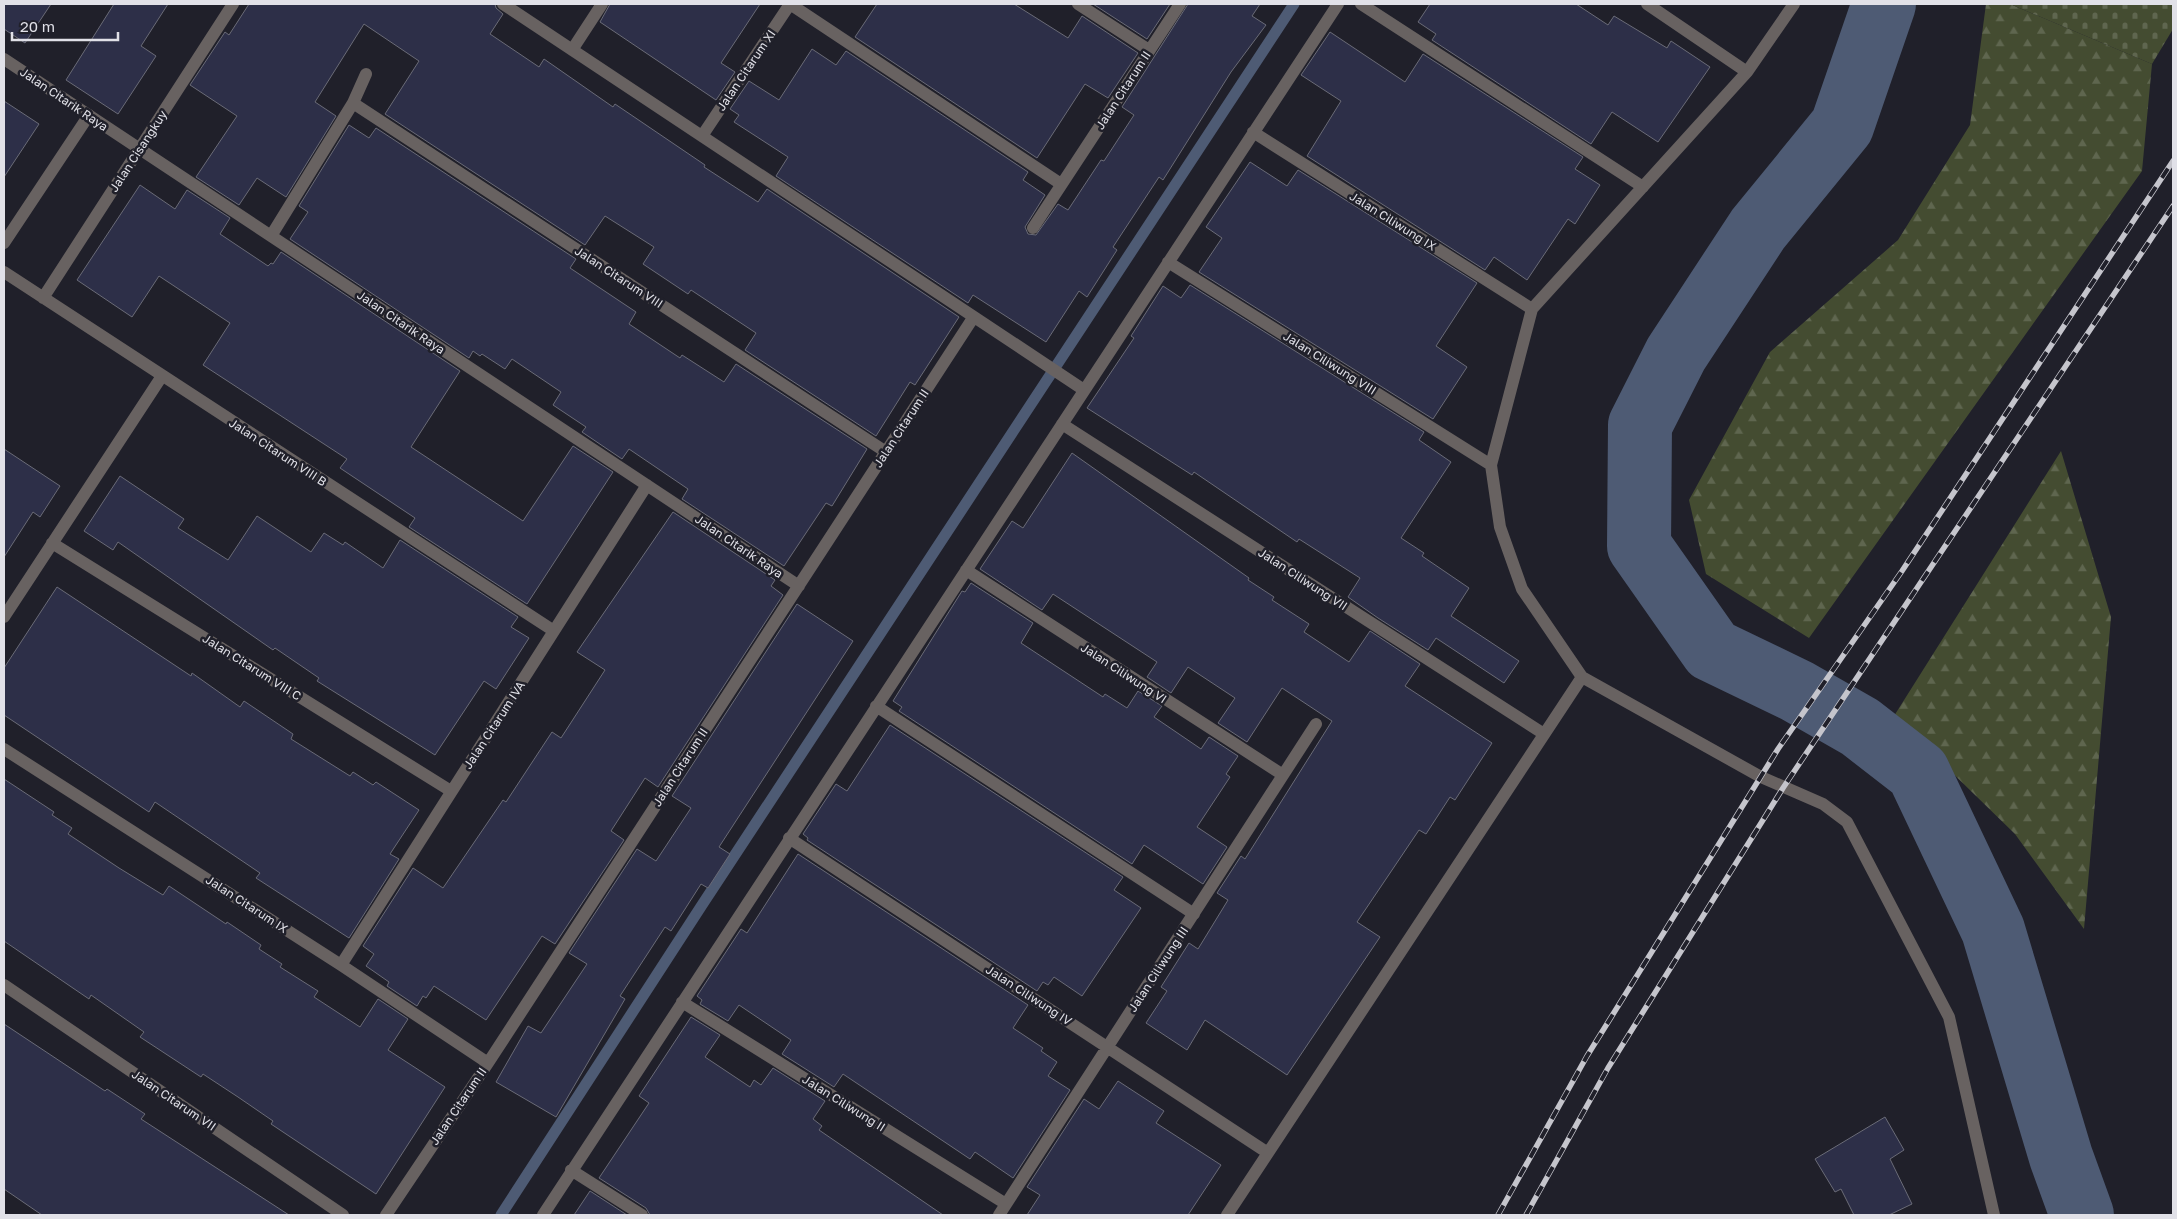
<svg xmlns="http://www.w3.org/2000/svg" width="2177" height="1219" font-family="'Golos Text',sans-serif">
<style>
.forest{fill:url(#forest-firs)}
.cemetery{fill:url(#cemetery-stones)}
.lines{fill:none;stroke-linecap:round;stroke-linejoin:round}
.stream{stroke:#4e5b74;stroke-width:11}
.river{stroke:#4e5b74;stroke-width:64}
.building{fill:#2d2f48;stroke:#6a6b77}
.minor{stroke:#686261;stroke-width:12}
.rail-casing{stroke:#c5c5cc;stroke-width:5.5}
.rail{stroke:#20202a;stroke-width:4;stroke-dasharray:11;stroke-linecap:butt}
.labels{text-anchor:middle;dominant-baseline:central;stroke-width:5;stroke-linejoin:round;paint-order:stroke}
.street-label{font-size:12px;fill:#e1e1e8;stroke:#20202a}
</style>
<defs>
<pattern id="forest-firs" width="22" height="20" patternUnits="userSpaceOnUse" patternTransform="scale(1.25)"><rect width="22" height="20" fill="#444c31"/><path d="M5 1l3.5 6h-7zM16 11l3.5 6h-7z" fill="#5f664f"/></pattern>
<pattern id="cemetery-stones" width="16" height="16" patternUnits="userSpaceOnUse" patternTransform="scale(1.25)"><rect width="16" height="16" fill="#444c31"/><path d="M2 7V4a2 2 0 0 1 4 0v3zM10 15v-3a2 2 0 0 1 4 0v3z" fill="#5f664f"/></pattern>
</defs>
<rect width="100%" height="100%" fill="#20202a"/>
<path class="forest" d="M 1986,4 L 2010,4 L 2152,64 L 2142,171 L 1809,638 L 1706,574 L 1689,500 L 1770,352 L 1898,240 L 1970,125 Z
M 2061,451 L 2111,617 L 2084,929 L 2015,834 L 1894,716 Z"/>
<path class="cemetery" d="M 2010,4 L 2173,4 L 2173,29 L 2152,64 Z"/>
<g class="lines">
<path class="stream" d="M 501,1215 L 702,905 L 1294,4"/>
<path class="river" d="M 1884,4 L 1842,126 L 1758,229 L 1676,354 L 1640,425 L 1639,546 L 1712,650 L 1797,691 L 1860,727 L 1918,772 L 1993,930 L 2061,1157 L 2082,1215"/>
</g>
<path class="building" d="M 4,4 L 51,4 L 25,43 L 4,29 Z
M 114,4 L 168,4 L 141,46 L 156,56 L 118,114 L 66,80 Z
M 249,4 L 495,4 L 496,8 L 503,14 L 490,34 L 539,67 L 544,59 L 613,107 L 615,104 L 705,165 L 704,167 L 758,202 L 767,189 L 959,317 L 915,385 L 910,382 L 876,436 L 745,350 L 756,333 L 691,290 L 688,294 L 643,264 L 654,247 L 605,216 L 585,245 L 385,114 L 419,61 L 364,24 L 315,102 L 336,116 L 286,197 L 257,178 L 239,205 L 196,177 L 237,116 L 190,85 L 225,32 L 229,35 Z
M 610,4 L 760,4 L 721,63 L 735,72 L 716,100 L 600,22 Z
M 877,4 L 1014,4 L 1068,38 L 1082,16 L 1138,53 L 1108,98 L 1085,84 L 1037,158 L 855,37 Z
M 1093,4 L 1170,4 L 1147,39 Z
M 1188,4 L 1260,4 L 1252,16 L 1266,25 L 1231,72 L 1163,180 L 1159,177 L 1113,247 L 1117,250 L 1087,297 L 1079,291 L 1046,342 L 973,295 L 968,303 L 776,176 L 788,157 L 734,122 L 739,115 L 730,109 L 749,81 L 779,100 L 812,49 L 836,65 L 846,51 L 1028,172 L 1023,180 L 1045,195 L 1025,227 L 1028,234 L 1036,235 L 1058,204 L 1068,210 L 1101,160 L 1104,161 L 1134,115 L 1122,107 Z
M 1430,4 L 1576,4 L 1608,25 L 1614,16 L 1667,48 L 1671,41 L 1710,67 L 1658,142 L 1612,112 L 1591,144 L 1432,40 L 1436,34 L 1418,22 Z
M 1330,32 L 1405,82 L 1423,54 L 1583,157 L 1575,169 L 1600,185 L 1575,224 L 1568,219 L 1527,280 L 1494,257 L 1485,270 L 1307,156 L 1341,101 L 1301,75 Z
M 4,101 L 39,124 L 4,177 Z
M 349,125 L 369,138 L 376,128 L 576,259 L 570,268 L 636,312 L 629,324 L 680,358 L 682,355 L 724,382 L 736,364 L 867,449 L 832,506 L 826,503 L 784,566 L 682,499 L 688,489 L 629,449 L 622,459 L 582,432 L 586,427 L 553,405 L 561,392 L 512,359 L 505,369 L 482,354 L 480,356 L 473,351 L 469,358 L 290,239 L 308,212 L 299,206 Z
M 1250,162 L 1287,186 L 1298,170 L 1477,283 L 1436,346 L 1467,367 L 1433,419 L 1199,272 L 1222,238 L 1206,227 Z
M 140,185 L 175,209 L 187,190 L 230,218 L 220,234 L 268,266 L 271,263 L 273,264 L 281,252 L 460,371 L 411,447 L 523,521 L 573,446 L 613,472 L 527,604 L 409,527 L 415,518 L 340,468 L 347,459 L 203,365 L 230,323 L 159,276 L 132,317 L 77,280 Z
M 1190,285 L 1424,432 L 1419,440 L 1451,462 L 1401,538 L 1424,553 L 1422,556 L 1469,588 L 1451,616 L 1519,661 L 1504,683 L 1436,638 L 1428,650 L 1378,618 L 1348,597 L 1360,578 L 1299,539 L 1297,542 L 1194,472 L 1192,475 L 1087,408 L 1134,338 L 1131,336 L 1163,286 L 1181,298 Z
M 4,449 L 60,486 L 40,517 L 33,512 L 4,557 Z
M 1072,453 L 1249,578 L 1248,580 L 1274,597 L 1272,600 L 1309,624 L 1304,632 L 1349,662 L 1370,631 L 1420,664 L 1405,686 L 1492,743 L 1455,800 L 1450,797 L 1426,834 L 1419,830 L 1357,922 L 1380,937 L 1287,1075 L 1205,1020 L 1187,1050 L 1146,1023 L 1167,991 L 1161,987 L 1189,943 L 1198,949 L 1228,900 L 1217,893 L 1241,856 L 1245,859 L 1332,721 L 1282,688 L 1247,742 L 1218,723 L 1235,698 L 1188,667 L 1171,693 L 1147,677 L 1157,662 L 1053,594 L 1042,610 L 980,569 L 1012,521 L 1023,528 Z
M 120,476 L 184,519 L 178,528 L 228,560 L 257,516 L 311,552 L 324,533 L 343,545 L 345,542 L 383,568 L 400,540 L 518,617 L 511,627 L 529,638 L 496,689 L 484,681 L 435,755 L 317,681 L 319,678 L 275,648 L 273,650 L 118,542 L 113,550 L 84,531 Z
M 673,512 L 775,580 L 771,586 L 783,595 L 658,787 L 645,778 L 611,831 L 624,840 L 555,944 L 542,936 L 486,1020 L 434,986 L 426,998 L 423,996 L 417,1006 L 387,986 L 389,982 L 366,966 L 374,954 L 363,946 L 413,868 L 443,888 L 503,800 L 506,802 L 552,732 L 561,738 L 605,670 L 577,652 Z
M 971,583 L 1033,623 L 1021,643 L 1103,697 L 1105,694 L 1127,708 L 1138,691 L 1162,706 L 1154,717 L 1201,749 L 1209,737 L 1238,756 L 1226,774 L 1230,777 L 1197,827 L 1227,847 L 1203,884 L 1144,845 L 1132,864 L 899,711 L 902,707 L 893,701 L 962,591 L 965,592 Z
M 57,587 L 191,676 L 192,673 L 240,707 L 244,701 L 293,734 L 291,739 L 350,776 L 353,772 L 373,785 L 376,782 L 419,810 L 390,854 L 399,859 L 349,938 L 256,878 L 260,873 L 155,802 L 149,812 L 4,715 L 4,668 Z
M 797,604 L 853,641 L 719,847 L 730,854 L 708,888 L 701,884 L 671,931 L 665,927 L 620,996 L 625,999 L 556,1117 L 496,1082 L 528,1026 L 541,1033 L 587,964 L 569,953 L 637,849 L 656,861 L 691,808 L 672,796 Z
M 890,725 L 1123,877 L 1114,890 L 1141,908 L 1082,996 L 1054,977 L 1048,985 L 1043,982 L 1037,991 L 807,840 L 808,838 L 803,834 L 836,784 L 847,791 Z
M 4,779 L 54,812 L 52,815 L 72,828 L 68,834 L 119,868 L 163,895 L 169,886 L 226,924 L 227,922 L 261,945 L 259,949 L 282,964 L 280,967 L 318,991 L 314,997 L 360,1027 L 378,999 L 408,1019 L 388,1050 L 445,1087 L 376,1194 L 271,1124 L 273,1121 L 238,1097 L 203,1074 L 201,1077 L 140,1037 L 144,1032 L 91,995 L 89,999 L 4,941 Z
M 798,854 L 1028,1005 L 1013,1028 L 1043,1048 L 1041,1051 L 1057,1062 L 1048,1076 L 1070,1090 L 1013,1178 L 975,1152 L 970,1159 L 843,1074 L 834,1087 L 782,1054 L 791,1040 L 739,1005 L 728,1021 L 700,1004 L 702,1000 L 697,996 L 741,929 L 747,933 Z
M 691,1017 L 720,1035 L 705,1057 L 750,1087 L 754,1080 L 761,1085 L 773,1068 L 825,1101 L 813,1119 L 822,1126 L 819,1130 L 943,1215 L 650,1215 L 646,1208 L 599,1178 L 649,1103 L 639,1096 Z
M 4,1024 L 105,1091 L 107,1089 L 145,1114 L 141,1119 L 289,1215 L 42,1215 L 4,1189 Z
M 1118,1081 L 1164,1111 L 1156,1123 L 1221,1165 L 1188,1215 L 1027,1215 L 1040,1195 L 1027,1187 L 1084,1099 L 1099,1109 Z
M 1885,1117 L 1904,1150 L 1890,1159 L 1912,1204 L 1889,1215 L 1854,1215 L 1841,1189 L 1835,1192 L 1815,1159 Z
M 590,1191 L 627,1215 L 574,1215 Z"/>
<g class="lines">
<path class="minor" d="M 503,4 L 1084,390
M 790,4 L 1061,184
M 1078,4 L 1149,50
M 1361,4 L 1643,187
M 1647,4 L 1747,72
M 572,50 L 602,4
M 4,59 L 799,586
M 353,103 L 886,452
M 1253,132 L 1532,309
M 702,136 L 790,4
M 1033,228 L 1180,4
M 271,236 L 353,103 L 366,74
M 4,243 L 89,115
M 1168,262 L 1491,465
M 4,272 L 554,631
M 43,298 L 233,4
M 1062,424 L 1544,734
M 52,543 L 451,791
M 966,570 L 1283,775
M 4,617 L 162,376
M 1582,677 L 1761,777 L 1823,804 L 1847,822 L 1949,1017 L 1994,1215
M 876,706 L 1194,914
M 4,749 L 341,965 L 488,1063
M 789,838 L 1268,1153
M 341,965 L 647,485
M 4,985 L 343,1215
M 682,1002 L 1006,1204
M 571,1170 L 642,1215
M 386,1215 L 488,1063 L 973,318
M 543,1215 L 1338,4
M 999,1215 L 1316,724
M 1227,1215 L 1582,677 L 1522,589 L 1500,527 L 1491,465 L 1532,309 L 1747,72 L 1794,4"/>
<defs>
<path id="rail" d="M 1498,1215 L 1587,1056 L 1778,749 L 1902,571 L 2173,161
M 1526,1215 L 1608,1068 L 1783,788 L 2173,206"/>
</defs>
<use href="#rail" class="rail-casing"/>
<use href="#rail" class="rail"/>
</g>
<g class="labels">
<g class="street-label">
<text transform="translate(746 70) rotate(-56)">Jalan Citarum XI</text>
<text transform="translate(1123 90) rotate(-57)">Jalan Citarum II</text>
<text transform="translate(64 99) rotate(34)">Jalan Citarik Raya</text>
<text transform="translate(138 151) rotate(-57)">Jalan Cisangkuy</text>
<text transform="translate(1393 221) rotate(32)">Jalan Ciliwung IX</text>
<text transform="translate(619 277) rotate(33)">Jalan Citarum VIII</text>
<text transform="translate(401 322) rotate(34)">Jalan Citarik Raya</text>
<text transform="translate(1330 363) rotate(32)">Jalan Ciliwung VIII</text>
<text transform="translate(901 428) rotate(-57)">Jalan Citarum II</text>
<text transform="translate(278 452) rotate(33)">Jalan Citarum VIII B</text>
<text transform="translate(739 546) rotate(34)">Jalan Citarik Raya</text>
<text transform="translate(1303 579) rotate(33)">Jalan Ciliwung VII</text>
<text transform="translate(252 667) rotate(32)">Jalan Citarum VIII C</text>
<text transform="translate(1124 673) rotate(33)">Jalan Ciliwung VI</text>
<text transform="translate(494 725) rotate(-57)">Jalan Citarum IVA</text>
<text transform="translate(680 767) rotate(-57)">Jalan Citarum II</text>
<text transform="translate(247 904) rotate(33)">Jalan Citarum IX</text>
<text transform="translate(1158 969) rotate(-57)">Jalan Ciliwung III</text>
<text transform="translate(1029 995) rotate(33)">Jalan Ciliwung IV</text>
<text transform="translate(174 1100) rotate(34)">Jalan Citarum VII</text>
<text transform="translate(844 1103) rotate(32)">Jalan Ciliwung II</text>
<text transform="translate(458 1106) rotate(-56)">Jalan Citarum II</text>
</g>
</g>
<rect width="2177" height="1219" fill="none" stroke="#e1e1e8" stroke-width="10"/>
<path d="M12 32v8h106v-8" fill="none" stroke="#e1e1e8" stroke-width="2.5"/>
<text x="20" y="32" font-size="15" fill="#e1e1e8" stroke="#20202a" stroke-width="4" paint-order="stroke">20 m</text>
</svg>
